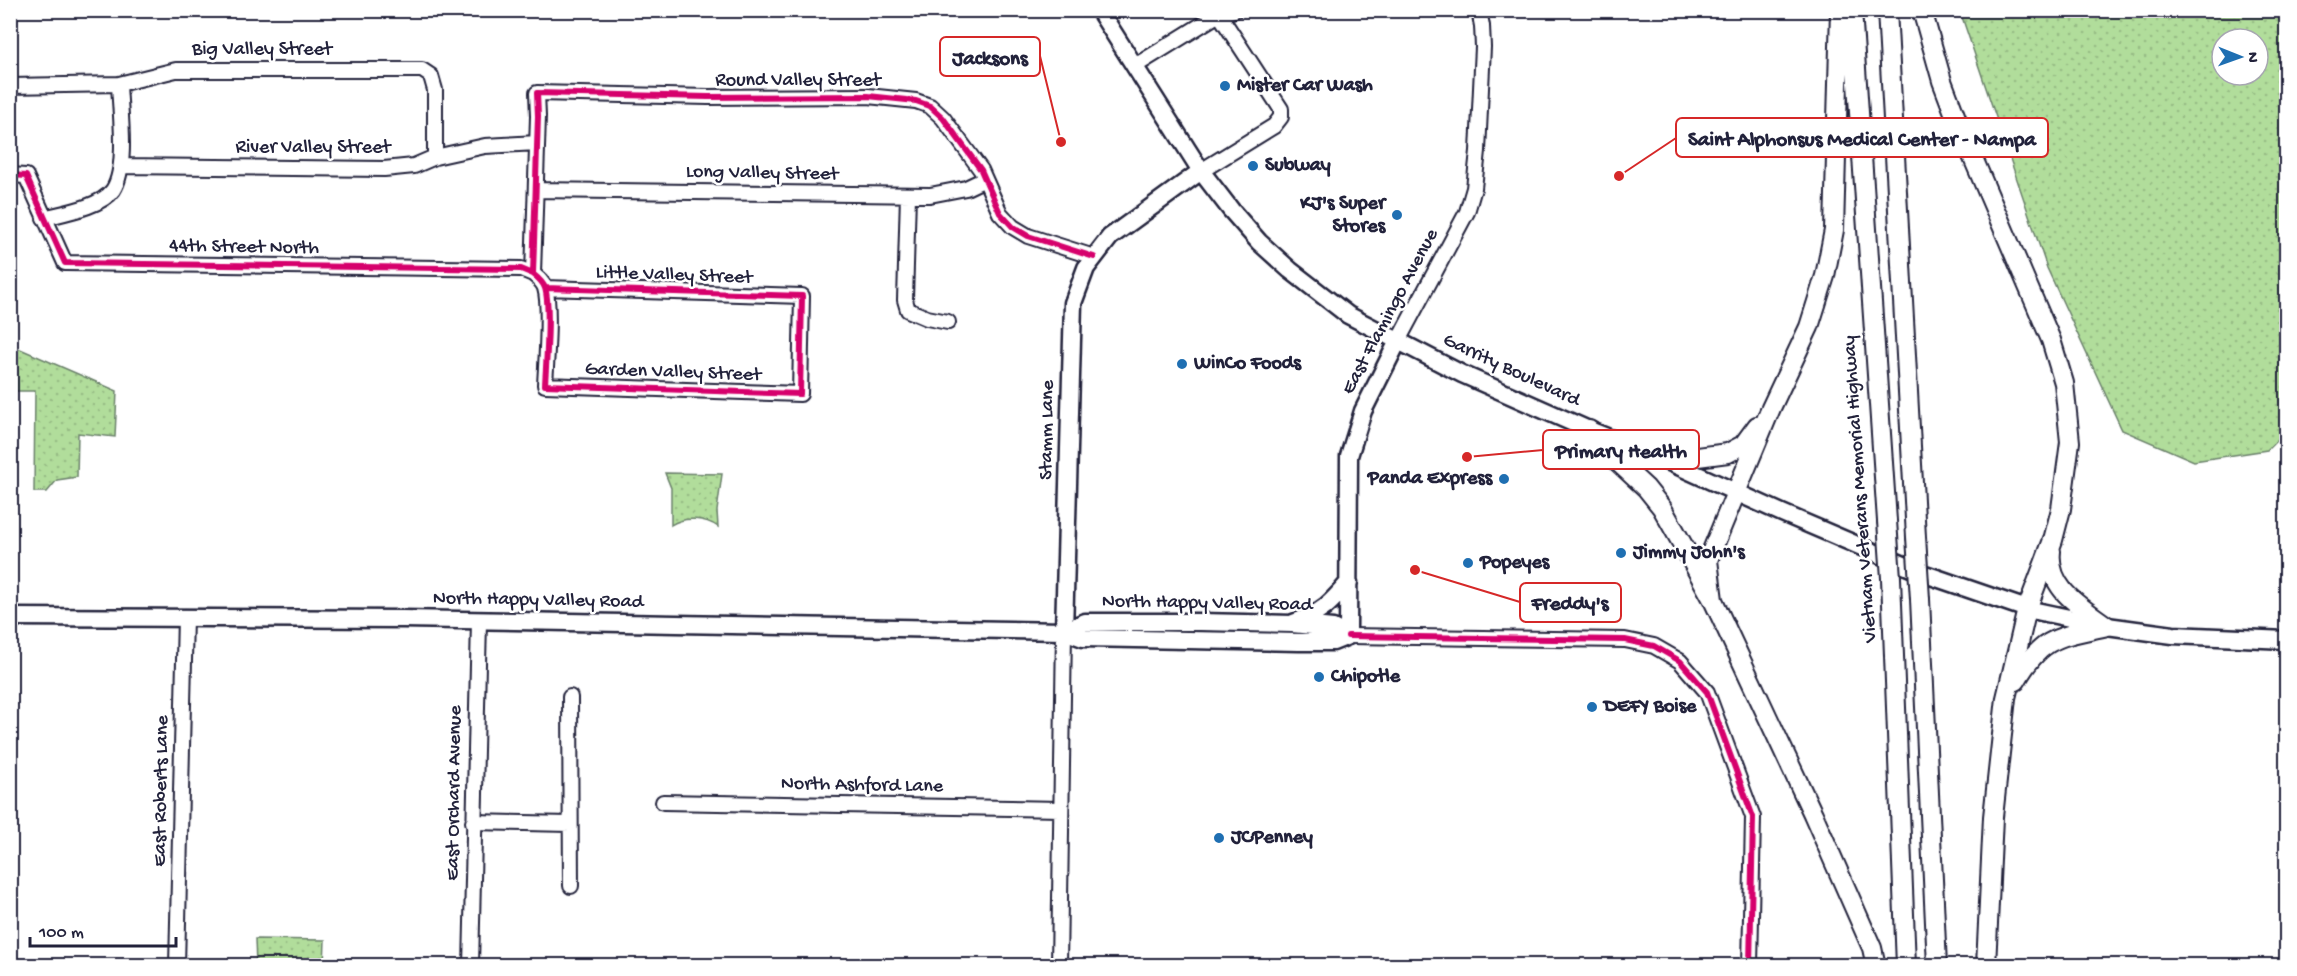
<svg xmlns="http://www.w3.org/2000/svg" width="2297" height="976" font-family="'Gochi Hand',sans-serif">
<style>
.grass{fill:url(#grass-dots);stroke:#6a806b;stroke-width:1.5;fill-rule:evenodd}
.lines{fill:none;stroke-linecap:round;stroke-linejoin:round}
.minor-casing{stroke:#22223b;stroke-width:18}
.major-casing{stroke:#22223b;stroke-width:21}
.highway-casing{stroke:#22223b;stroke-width:22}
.minor{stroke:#fff;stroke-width:14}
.major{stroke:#fff;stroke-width:16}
.highway{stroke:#fff;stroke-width:18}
.highway-bridge-casing{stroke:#22223b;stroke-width:22;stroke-linecap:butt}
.highway-bridge{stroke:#fff;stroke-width:18}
.cycleway-casing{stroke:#fff;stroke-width:10}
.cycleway{stroke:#d6006c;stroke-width:6}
.poi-dot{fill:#1f6fb2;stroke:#fff;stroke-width:2}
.labels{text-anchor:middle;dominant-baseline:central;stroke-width:5;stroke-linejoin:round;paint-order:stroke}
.street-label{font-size:20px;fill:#22223b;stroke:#fff}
.poi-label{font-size:20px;font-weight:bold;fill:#22223b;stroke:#fff;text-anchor:start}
.leader{fill:none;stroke:#d62828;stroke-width:2}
.callout-dot{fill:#d62828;stroke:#fff;stroke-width:2}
.callout{fill:#fff;stroke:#d62828;stroke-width:2}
.callout-label{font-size:21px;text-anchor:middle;font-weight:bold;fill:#22223b}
</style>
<defs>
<pattern id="grass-dots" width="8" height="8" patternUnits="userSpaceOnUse" patternTransform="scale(1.5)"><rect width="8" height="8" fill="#b1dd9b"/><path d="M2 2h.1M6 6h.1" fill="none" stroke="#98bd86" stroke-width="1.8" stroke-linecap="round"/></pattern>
</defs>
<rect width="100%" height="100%" fill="#fff"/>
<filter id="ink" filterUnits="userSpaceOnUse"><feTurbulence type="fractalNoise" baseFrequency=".0167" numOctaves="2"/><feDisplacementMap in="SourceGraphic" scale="12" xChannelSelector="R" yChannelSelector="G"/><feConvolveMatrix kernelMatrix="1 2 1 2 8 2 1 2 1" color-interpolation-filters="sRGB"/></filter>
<g filter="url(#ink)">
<path class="grass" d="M 1960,11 L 2286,11 L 2286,431 L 2267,450 L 2194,461 L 2122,430 L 2047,268 ZM 2222,39 L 2258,39 L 2258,75 L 2222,75 Z
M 11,345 L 117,391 L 115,437 L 78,433 L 77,477 L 57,480 L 47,492 L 34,492 L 35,391 L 14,391 L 12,475 L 11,475 Z
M 665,473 L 722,474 L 717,511 L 718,527 C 706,518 684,516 671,525 L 671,488 Z
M 255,939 L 325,940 L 324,965 L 256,965 Z"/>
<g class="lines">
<defs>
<path id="minor" d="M 1135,66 L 1219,14 L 1235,10
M 10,86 L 119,84 L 176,70 L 422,70 L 431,76 L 435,90 L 435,157
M 121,166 L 384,169 L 414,166 L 435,157 L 485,146 L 537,143
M 1201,171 L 1274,126 L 1281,117 L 1281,109 L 1219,14
M 10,175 L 26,176 L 65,263 L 521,269 L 533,274
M 536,190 L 930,195 L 966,188 L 985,179
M 908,195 L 905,300 L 908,310 L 927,318 L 948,322
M 44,218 C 63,213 101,207 113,190 C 128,167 120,112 119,84
M 545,288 L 802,296 L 800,394 L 545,385 C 546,363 551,307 545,288 C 543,282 538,278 533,274 L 538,116 L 537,93 L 708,97 L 868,96 L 916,101 L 930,106 L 943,118 L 981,170 L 1000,213 L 1013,227 L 1028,236 L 1094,257
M 1398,341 L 1467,212 L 1474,188 L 1478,151 L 1483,47 L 1482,26 L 1479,10
M 1348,636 L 1625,640 L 1654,646 L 1680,661 L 1707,692 L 1753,817 L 1750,966
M 570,697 L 571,886
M 663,802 L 1061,809
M 473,822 L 570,824
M 177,966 L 185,617
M 471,966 L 479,621
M 1059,966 L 1064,631"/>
<path id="major" d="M 1099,10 L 1201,171 L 1231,210 L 1259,242 L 1290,270 L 1348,315 L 1462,374 L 1589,430 L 1667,461 L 1782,513 L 1925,574 L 2027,609 L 2107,626 L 2173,635 L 2286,640
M 10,617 L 403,619 L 1064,631 L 1083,638 L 1299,642 L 1333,642 L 1348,636
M 1293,623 C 1321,614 1330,604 1349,582
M 1064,631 L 1073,303 L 1086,268 L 1110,237 L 1201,171
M 1064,631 L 1085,622 L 1200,622 L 1292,624 L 1333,628 L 1348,636
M 1348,636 L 1349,456 L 1363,411 L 1398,341"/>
<path id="highway" d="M 1852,10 L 1887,521
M 1887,10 L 1916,537
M 1922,10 L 1942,81 L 1958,123 L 2051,340 L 2064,383 L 2070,442 L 2061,509 L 2053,540 L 2027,609 L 2006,698 L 1993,817 L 1986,966
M 1589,430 L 1619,463 L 1646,488 L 1662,508 L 1689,556 L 1713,600 L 1813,814 L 1872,948 L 1876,966
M 1667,461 L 1728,453 L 1743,445 L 1757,426
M 2051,551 C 2047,589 2080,606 2107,626
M 1891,578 L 1906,966
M 1920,599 L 1937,966
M 1713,600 L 1708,560 L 1771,408 L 1809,327 L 1825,276 L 1834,230 L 1840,10
M 2016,681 C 2042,636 2059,637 2107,626"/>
</defs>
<use href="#minor" class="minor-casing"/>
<use href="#major" class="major-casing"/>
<use href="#highway" class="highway-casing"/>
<use href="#minor" class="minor"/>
<use href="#major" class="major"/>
<use href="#highway" class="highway"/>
<defs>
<path id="highway-bridge" d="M 1887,521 L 1891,578
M 1916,537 L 1920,599"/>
</defs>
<use href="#highway-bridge" class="highway-bridge-casing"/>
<use href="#highway-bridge" class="highway-bridge"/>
<defs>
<path id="cycleway" d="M 10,175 L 26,176 L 65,263 L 521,269 L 533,274
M 545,288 L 802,296 L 800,394 L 545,385 C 546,363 551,307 545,288 C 543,282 538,278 533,274 L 538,116 L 537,93 L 708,97 L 868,96 L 916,101 L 930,106 L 943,118 L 981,170 L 1000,213 L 1013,227 L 1028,236 L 1094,257
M 1348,636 L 1625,640 L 1654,646 L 1680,661 L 1707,692 L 1753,817 L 1750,966"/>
</defs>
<use href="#cycleway" class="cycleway-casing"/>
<use href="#cycleway" class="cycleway"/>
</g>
</g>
<g class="poi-dot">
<circle cx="1225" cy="86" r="6"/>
<circle cx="1253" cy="166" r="6"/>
<circle cx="1397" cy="215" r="6"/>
<circle cx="1182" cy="364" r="6"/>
<circle cx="1504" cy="479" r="6"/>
<circle cx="1621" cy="553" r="6"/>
<circle cx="1468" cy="563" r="6"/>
<circle cx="1319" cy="677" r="6"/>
<circle cx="1592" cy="707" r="6"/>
<circle cx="1219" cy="838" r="6"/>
</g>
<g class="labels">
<g class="street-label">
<text x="262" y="50">Big Valley Street</text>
<text x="798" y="81">Round Valley Street</text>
<text x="313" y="148">River Valley Street</text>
<text transform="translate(762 174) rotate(1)">Long Valley Street</text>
<text transform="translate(244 248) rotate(1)">44th Street North</text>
<text transform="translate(674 276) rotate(2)">Little Valley Street</text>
<text transform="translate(1391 312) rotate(-62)">East Flamingo Avenue</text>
<text transform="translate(1511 371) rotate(25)">Garrity Boulevard</text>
<text transform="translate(673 373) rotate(2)">Garden Valley Street</text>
<text transform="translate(1048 430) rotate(-89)">Stamm Lane</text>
<text transform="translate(1861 489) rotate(-94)">Vietnam Veterans Memorial Highway</text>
<text transform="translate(538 601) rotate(1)">North Happy Valley Road</text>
<text transform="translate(1207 604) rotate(1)">North Happy Valley Road</text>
<text transform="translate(862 786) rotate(1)">North Ashford Lane</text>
<text transform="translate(162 791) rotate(-89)">East Roberts Lane</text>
<text transform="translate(455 793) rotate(-89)">East Orchard Avenue</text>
</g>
<g class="poi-label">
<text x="1237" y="86">Mister Car Wash</text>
<text x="1265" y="166">Subway</text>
<text x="1385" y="204" text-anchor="end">KJ's Super<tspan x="1385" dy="23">Stores</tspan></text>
<text x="1194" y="364">WinCo Foods</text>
<text x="1492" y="479" text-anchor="end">Panda Express</text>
<text x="1633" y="553">Jimmy John's</text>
<text x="1480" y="563">Popeyes</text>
<text x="1331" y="677">Chipotle</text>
<text x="1604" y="707">DEFY Boise</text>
<text x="1231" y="838">JCPenney</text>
</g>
</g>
<path class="leader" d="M1061 142L1040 56M1619 176L1676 138M1467 457L1543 450M1415 570L1520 602"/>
<g class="callout-dot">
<circle cx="1061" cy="142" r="6"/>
<circle cx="1619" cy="176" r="6"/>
<circle cx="1467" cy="457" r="6"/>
<circle cx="1415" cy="570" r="6"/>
</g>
<g class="callout">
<rect x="940" y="37" width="100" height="39" rx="6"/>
<rect x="1676" y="118" width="372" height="39" rx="6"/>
<rect x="1543" y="430" width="156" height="39" rx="6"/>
<rect x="1520" y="583" width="101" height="39" rx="6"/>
</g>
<g class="callout-label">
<text x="990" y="64">Jacksons</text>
<text x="1862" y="145">Saint Alphonsus Medical Center - Nampa</text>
<text x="1621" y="457">Primary Health</text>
<text x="1570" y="609">Freddy's</text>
</g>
<rect width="2297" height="976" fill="none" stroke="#fff" stroke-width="36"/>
<rect x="18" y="18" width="2261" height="940" fill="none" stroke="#22223b" stroke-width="2" filter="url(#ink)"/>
<g transform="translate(2240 57) rotate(91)"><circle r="28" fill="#ffffff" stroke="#a7a7b1" stroke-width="1.5"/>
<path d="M0-4.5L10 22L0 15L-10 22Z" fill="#1f6fb2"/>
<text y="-9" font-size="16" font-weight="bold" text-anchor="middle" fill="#22223b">N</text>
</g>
<path d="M30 937v9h146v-9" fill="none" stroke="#22223b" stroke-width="3"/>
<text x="39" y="937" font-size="18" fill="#22223b" stroke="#ffffff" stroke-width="4.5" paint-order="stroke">100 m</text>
</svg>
